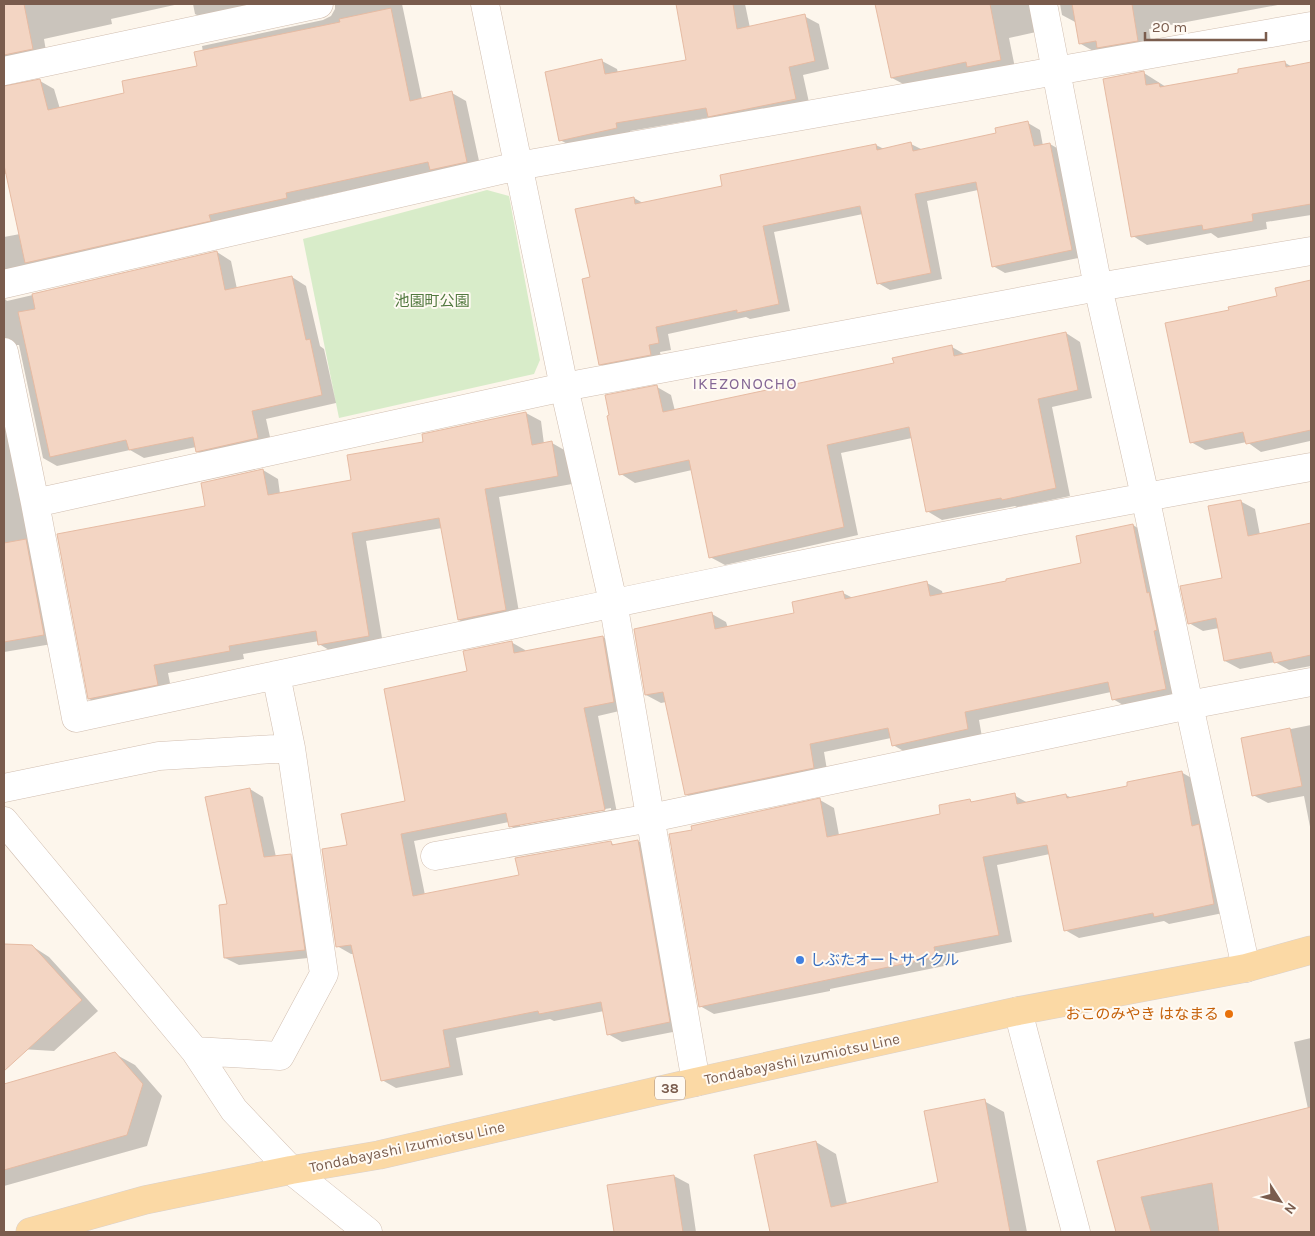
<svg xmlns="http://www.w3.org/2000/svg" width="1315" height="1236" font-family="Karla,'Noto Sans JP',sans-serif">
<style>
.green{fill:#d8ecc9}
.shadow{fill:#0003;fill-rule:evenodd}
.building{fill:#f3d5c3;stroke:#e6bba3}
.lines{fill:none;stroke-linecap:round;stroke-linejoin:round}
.minor-casing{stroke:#d1beb0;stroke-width:29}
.major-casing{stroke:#dad1cd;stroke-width:29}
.minor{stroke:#fff;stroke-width:28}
.major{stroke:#fbd9a5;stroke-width:28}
.shop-dot{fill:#3f7fe0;stroke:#fffaf3;stroke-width:2}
.food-dot{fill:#e8710a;stroke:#fffaf3;stroke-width:2}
.labels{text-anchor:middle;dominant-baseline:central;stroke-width:4;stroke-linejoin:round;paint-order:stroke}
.shield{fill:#fffaf3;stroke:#a28b7f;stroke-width:1}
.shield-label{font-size:14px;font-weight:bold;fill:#7a5c4d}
.park-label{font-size:15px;fill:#537a41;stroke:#fffaf3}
.shop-label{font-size:15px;fill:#366cbe;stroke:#fffaf3;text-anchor:start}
.food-label{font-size:15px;fill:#c56008;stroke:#fffaf3;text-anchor:end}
.street-label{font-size:15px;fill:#7a5c4d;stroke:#fffaf3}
.neighbourhood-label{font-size:16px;letter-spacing:1px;fill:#846695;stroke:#fffaf3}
</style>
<rect width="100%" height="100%" fill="#fdf6ec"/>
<path class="green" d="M 487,190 L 509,196 L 540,360 L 534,374 L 339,418 L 303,239 Z"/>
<path class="shadow" d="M 4,4 L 179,4 L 111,19 L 112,24 L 44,39 L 47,57 L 4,62 Z
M 193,4 L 297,4 L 210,22 L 195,14 Z
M 335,4 L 402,4 L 422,99 L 452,93 L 466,101 L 481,170 L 435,172 L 300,201 L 301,206 L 4,287 L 4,237 L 20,234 L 7,174 L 4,174 L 4,107 L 7,107 L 4,87 L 40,81 L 54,89 L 60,109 L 126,94 L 198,67 L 203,52 L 202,46 L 323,20 L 331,16 L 335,9 Z
M 677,4 L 745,4 L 750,28 L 804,16 L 819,24 L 829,69 L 803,75 L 810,107 L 723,124 L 712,117 L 630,131 L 631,136 L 575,148 L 560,140 L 602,61 L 617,69 L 618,73 L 687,61 Z
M 876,4 L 1045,4 L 1045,30 L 1009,38 L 1015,68 L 983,75 L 976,71 L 907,86 L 892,78 Z
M 1060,4 L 1283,4 L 1149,29 L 1152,49 L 1095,52 L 1081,44 L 1077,23 L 1062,15 Z
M 1284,62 L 1292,67 L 1311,63 L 1311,215 L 1266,222 L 1267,229 L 1218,238 L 1211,233 L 1147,245 L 1133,236 L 1144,73 L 1166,87 L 1240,74 Z
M 1028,123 L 1040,130 L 1043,146 L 1050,144 L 1062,151 L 1083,257 L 1005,273 L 993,266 L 978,190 L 927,201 L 942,279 L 890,290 L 878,283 L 863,214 L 774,232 L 790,311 L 750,319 L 746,317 L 668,334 L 671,350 L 660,352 L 662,361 L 612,371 L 600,364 L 591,278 L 634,198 L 643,203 L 723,186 L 876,145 L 884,149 L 911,144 L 923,150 L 998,134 Z
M 217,252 L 231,261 L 237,289 L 292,277 L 306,286 L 320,346 L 324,349 L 336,403 L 266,419 L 272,446 L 212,459 L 197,451 L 196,447 L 144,458 L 130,450 L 57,466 L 43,458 L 19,345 L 16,345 L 8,349 L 4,355 L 4,298 L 7,301 Z
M 1311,281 L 1311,447 L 1310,441 L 1261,452 L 1247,442 L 1205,450 L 1191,442 L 1230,311 L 1278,297 L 1277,289 Z
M 1066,333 L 1080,342 L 1092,398 L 1052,407 L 1070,496 L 1017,507 L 1015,506 L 942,520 L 927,511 L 912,438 L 841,453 L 858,535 L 725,565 L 710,557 L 692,470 L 635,483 L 621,474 L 657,387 L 671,395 L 675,411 L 895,364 L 952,347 L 966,355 Z
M 4,368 L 28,542 L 40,549 L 58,643 L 4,652 Z
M 526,413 L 541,421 L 544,444 L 552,443 L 566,451 L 572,484 L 499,497 L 520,618 L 473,628 L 459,620 L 442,528 L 366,541 L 383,644 L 334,653 L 319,644 L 319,641 L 243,654 L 244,659 L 168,673 L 172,693 L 104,707 L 89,699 L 207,507 L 263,470 L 278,479 L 280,494 L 353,481 L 424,443 Z
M 1240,501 L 1255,509 L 1260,535 L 1311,525 L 1311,666 L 1289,670 L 1275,662 L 1240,669 L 1225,661 L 1219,628 L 1203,631 L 1189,623 L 1224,579 Z
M 1133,525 L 1147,534 L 1180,697 L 1128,708 L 1113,699 L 1111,692 L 979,720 L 982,737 L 907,753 L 893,745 L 891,738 L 824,752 L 828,776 L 700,803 L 686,794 L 666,702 L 661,703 L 646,695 L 712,614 L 726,622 L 728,628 L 795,614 L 843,593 L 853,598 L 927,583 L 942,591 L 943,595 L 1083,564 Z
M 603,637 L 617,645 L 628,709 L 598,716 L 618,818 L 524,834 L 510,826 L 509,822 L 414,841 L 425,895 L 520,876 L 610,842 L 616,846 L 638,841 L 652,849 L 683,1030 L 622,1042 L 608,1034 L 604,1011 L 554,1021 L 550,1019 L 456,1038 L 463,1075 L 396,1088 L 382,1080 L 355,954 L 351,954 L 337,946 L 349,847 L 407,802 L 468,672 L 511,642 L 525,650 L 526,652 ZM 611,808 L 611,810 L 520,826 L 520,824 Z
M 1311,725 L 1311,832 L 1304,796 L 1268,803 L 1253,795 L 1242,739 Z
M 1181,772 L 1195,780 L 1228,912 L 1169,924 L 1164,921 L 1079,938 L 1065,930 L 1050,854 L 997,865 L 1012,942 L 947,955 L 949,965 L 830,989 L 830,991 L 714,1014 L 700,1006 L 693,831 L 820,800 L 834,808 L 839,835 L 942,815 L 970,801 L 974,803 L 1014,795 L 1028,803 L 1066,795 L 1072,798 L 1129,787 Z
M 250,789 L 263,797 L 276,857 L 290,855 L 304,863 L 318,957 L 239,965 L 225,958 L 229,905 Z
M 4,945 L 32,946 L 49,957 L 98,1011 L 54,1051 L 4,1048 Z
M 1311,1038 L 1311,1232 L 1117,1232 L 1099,1162 L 1308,1109 L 1294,1042 Z
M 115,1054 L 135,1065 L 162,1096 L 147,1146 L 4,1186 L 4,1085 Z
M 984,1101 L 1004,1112 L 1027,1232 L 772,1232 L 755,1156 L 816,1142 L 836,1154 L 847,1204 L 939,1183 Z
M 674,1176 L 689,1184 L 696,1232 L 616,1232 L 609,1186 Z"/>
<path class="building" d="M 4,4 L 24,4 L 33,49 L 4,55 Z
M 676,4 L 733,4 L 737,29 L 805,14 L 815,61 L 789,67 L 796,99 L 708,117 L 706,108 L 616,123 L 617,128 L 559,141 L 545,72 L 602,59 L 605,74 L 686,60 Z
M 875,4 L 990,4 L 1001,60 L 967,67 L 966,62 L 891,78 Z
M 1072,4 L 1132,4 L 1138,41 L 1097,48 L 1096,41 L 1079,44 Z
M 391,8 L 410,101 L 452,91 L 467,162 L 430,170 L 428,162 L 286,193 L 287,198 L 209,215 L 211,221 L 25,263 L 4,165 L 4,86 L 40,79 L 48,110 L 124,93 L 122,81 L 197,66 L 194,52 L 340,22 L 339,19 Z
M 1285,61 L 1286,67 L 1311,62 L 1311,204 L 1252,214 L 1253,221 L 1203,230 L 1202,225 L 1131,237 L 1103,79 L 1144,71 L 1146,85 L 1159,83 L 1160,87 L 1238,73 L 1238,69 Z
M 1028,121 L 1034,146 L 1050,143 L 1072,250 L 992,267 L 976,182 L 915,194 L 931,273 L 877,284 L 860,206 L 763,226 L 779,304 L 737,313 L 737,310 L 656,327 L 659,343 L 649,345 L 651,355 L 599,365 L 582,279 L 590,277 L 575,209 L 634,197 L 635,204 L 722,186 L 720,175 L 876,144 L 877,150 L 911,142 L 913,151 L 996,133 L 995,128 Z
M 217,251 L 225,290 L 292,276 L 306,340 L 310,339 L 322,395 L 252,411 L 258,438 L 196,452 L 193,437 L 129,450 L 126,440 L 50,457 L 18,312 L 35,309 L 32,294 Z
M 1311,280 L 1311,430 L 1246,444 L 1243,432 L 1190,443 L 1165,323 L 1229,310 L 1228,307 L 1277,296 L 1275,288 Z
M 1066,332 L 1078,390 L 1038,399 L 1056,488 L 1002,500 L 1001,498 L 926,512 L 909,427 L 827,445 L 844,527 L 709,558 L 689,460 L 619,475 L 607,416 L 609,415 L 605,395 L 657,385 L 663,412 L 894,363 L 892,358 L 952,345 L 954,356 Z
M 526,412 L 532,445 L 552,441 L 558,476 L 485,489 L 506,610 L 458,620 L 439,518 L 352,533 L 369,636 L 318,645 L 316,631 L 229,646 L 230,651 L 154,665 L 158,685 L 88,699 L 57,534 L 205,506 L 201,483 L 263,469 L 268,495 L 351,480 L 347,455 L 423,442 L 422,434 Z
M 1241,500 L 1248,536 L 1311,523 L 1311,655 L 1274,663 L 1271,652 L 1224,661 L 1216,618 L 1188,624 L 1180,586 L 1222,578 L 1208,506 Z
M 1133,524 L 1147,593 L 1149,592 L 1157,630 L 1154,631 L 1166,689 L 1112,700 L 1108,682 L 965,712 L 968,729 L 892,746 L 888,728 L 810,744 L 814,768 L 685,795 L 663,692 L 645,695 L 634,629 L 712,612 L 715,629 L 794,613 L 792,602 L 843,591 L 845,599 L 927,581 L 930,596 L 1006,581 L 1006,579 L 1081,563 L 1076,536 Z
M 26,539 L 44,635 L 4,642 L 4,543 Z
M 603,636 L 614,702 L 584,708 L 605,810 L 509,827 L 506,813 L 401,834 L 413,896 L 519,875 L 515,858 L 611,841 L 612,845 L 638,840 L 670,1022 L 607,1035 L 601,1002 L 539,1014 L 538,1011 L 443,1030 L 450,1067 L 381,1081 L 351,945 L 336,947 L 322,849 L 347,845 L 341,814 L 405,801 L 384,689 L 467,671 L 463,651 L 512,641 L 514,653 Z
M 1290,728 L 1302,786 L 1252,796 L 1241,738 Z
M 1182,771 L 1192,826 L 1199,824 L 1214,904 L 1154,917 L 1153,913 L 1064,931 L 1047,845 L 983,857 L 999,935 L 934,947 L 936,957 L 699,1007 L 669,834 L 692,830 L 691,826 L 820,798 L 827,837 L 940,814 L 939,805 L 970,799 L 971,802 L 1015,793 L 1017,804 L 1066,794 L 1067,798 L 1127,786 L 1127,782 Z
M 250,788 L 264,857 L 291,854 L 305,950 L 224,958 L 219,905 L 227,904 L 205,797 Z
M 4,944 L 32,945 L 82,1000 L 4,1071 Z
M 115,1052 L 143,1084 L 127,1135 L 4,1170 L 4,1084 Z
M 985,1099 L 1010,1232 L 770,1232 L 754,1155 L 816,1141 L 831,1207 L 938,1182 L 924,1111 Z
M 1311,1107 L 1311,1232 L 1219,1232 L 1212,1183 L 1141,1197 L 1151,1232 L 1116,1232 L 1097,1161 Z
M 674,1175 L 683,1232 L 614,1232 L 607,1185 Z"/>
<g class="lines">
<defs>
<path id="minor" d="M 485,4 L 564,387 L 613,602 L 696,1082
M 1043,4 L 1098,287 L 1145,496 L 1189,705 L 1246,968
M 4,71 L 319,4
M 4,284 L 518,166 L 1311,26
M 4,352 L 35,503 L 76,718 C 487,630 897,540 1311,467
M 35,503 L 564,387 L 1098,287 L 1311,251
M 276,675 L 291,748
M 4,788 L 159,756 L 291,748 L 324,974 L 280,1056 L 195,1051
M 4,821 L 195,1051 L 234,1110 L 291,1170 L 368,1232
M 435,856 L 651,818 L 1189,705 L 1311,682
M 1018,1011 L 1076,1232"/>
<path id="major" d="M 30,1232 L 145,1200 L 291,1170 L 379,1155 L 696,1082 L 1018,1011 L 1246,968 L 1311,950"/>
</defs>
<use href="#minor" class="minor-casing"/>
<use href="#major" class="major-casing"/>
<use href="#minor" class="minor"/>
<use href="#major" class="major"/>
</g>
<circle class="shop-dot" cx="800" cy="960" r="5"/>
<circle class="food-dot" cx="1229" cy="1014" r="5"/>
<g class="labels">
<rect class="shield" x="655" y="1076.5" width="30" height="23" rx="4"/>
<g class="shield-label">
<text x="670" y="1088">38</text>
</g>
<g class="park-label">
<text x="432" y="301">池園町公園</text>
</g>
<g class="shop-label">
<text x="810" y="960">しぶたオートサイクル</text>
</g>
<g class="food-label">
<text x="1219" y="1014">おこのみやき はなまる</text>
</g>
<g class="street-label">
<text transform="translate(802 1059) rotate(-12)">Tondabayashi Izumiotsu Line</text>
<text transform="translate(407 1147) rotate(-12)">Tondabayashi Izumiotsu Line</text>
</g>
<g class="neighbourhood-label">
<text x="745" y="383">IKEZONOCHO</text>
</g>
</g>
<rect width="1315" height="1236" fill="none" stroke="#7a5c4d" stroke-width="10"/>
<g transform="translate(1280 1201) rotate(126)" stroke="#fffaf3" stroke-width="4" paint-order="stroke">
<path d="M0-4L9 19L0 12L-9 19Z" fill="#7a5c4d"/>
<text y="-8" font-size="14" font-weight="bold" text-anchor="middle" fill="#7a5c4d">N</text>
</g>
<path d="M1145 32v8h121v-8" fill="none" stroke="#7a5c4d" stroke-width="2.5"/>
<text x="1152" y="32" font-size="15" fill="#7a5c4d" stroke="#fffaf3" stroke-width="4" paint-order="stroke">20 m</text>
</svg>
